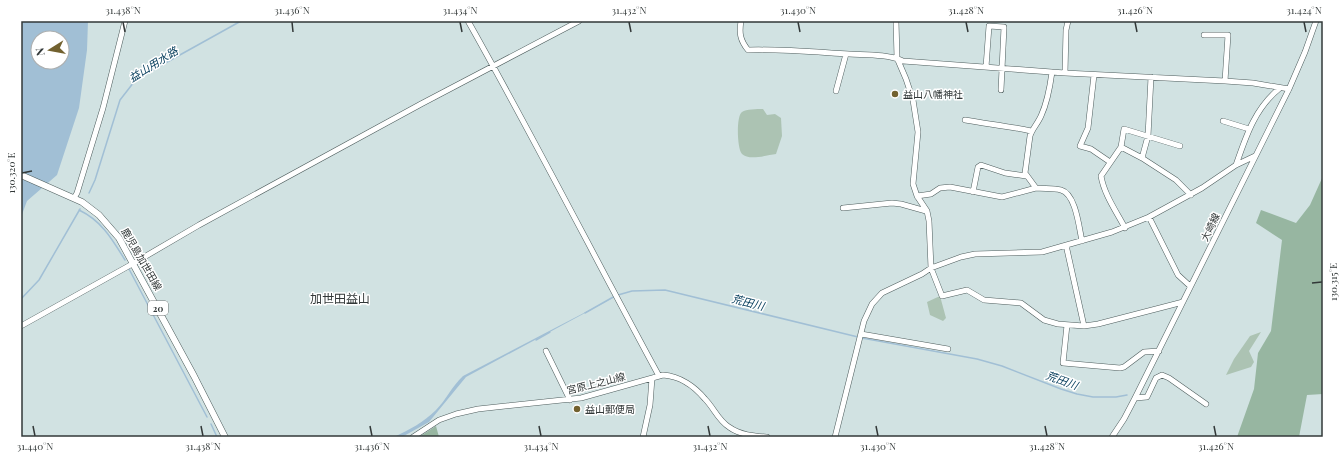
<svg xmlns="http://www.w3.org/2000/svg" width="1344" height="458" font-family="'Playfair Display','Noto Sans JP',serif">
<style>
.green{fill:#acc3b3}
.forest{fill:#97b6a1}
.water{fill:#a1bfd5;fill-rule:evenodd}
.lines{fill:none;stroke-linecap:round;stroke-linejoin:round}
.stream{stroke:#a1bfd5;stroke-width:1.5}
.minor-casing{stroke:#4e5d5d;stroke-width:6}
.major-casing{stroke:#4e5d5d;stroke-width:7}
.minor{stroke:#fff;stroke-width:5}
.major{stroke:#fff;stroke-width:6}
.ticks{fill:none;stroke:#323838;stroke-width:1.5}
.poi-dot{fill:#72612f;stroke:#fff;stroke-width:1.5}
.labels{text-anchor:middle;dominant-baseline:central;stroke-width:3;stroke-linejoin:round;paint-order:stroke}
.shield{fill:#fff;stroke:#707474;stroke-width:1}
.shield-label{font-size:9px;font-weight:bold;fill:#323838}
.poi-label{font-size:10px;fill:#323838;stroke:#fff;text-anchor:start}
.street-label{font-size:10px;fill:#323838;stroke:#fff}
.water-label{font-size:11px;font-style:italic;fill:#033b5a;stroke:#fff}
.quarter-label{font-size:12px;fill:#323838;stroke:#fff}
.neatline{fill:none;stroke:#323838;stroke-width:1.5}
.ticks-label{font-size:10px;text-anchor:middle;fill:#323838}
</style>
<rect width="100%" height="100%" fill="#d1e2e2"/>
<path class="green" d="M 763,109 L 767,115 L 775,114 L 781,118 L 782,136 L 776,154 C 767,155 749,161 742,154 C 737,149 736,116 742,112 C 746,109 757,109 763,109 Z
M 940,296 L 946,318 L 943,321 L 930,315 L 927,302 Z
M 1261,332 L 1249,351 L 1254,362 L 1251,367 L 1226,375 L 1234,359 L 1250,336 Z"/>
<path class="forest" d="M 1323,176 L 1323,394 L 1307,395 L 1299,437 L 1237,437 L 1254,389 L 1258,353 L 1271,331 L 1282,240 L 1256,223 L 1261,210 L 1296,223 L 1310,205 Z
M 436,426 L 439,437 L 419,437 Z"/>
<path class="water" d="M 21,21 L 88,21 L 87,50 L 79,108 L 57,175 L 27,201 L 21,217 ZM 38,38 L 62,38 L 62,62 L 38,62 Z
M 624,292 L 466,377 L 429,422 L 402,437 L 394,437 C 409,430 424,422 436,410 C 446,400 452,386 463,376 Z"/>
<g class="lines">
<path class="stream" d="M 89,193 L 95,180 L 120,100 L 134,82 L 151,71 L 241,21
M 79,210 C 102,221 112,239 125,260
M 129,269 L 207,417
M 618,295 L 632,291 L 665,290 L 858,337
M 21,299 L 39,280 L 80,209
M 585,313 L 615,296
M 862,338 L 977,359 L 1002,366 L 1061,389 L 1077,394 L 1093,397 L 1116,397 L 1127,395
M 536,340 L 550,332
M 211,424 L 217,437"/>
<defs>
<path id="minor" d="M 468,21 C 534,138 595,258 659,376
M 741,21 C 739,33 740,40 748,50 C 781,49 815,52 849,54 C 866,55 887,54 903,61 L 1065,73 L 1225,81 L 1253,83 L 1289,89
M 896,21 L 897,58 L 906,79 L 913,100 L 918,132 L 913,184 L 917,196 L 927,211 L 929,221 L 931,268 L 942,296 L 967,290 L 984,300 L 1021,303 L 1044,320 L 1058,324 L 1084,326 L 1098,324 L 1183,302
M 1204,35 L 1228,35 L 1225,81
M 986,67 L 989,26 L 1004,27 L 1001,90
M 1052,72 C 1050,87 1047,103 1041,116 C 1038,123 1032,129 1030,136 L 1025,173 L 1036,188 C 1044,189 1053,188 1061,190 C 1076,194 1079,228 1082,241
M 1065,73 L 1066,30 L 1068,21
M 1094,75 L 1088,128 L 1080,146 L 1091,149 L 1110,162
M 836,91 L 846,54
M 965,120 C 987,124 1009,126 1031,131
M 1223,121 L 1249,129
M 1121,147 L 1124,129 L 1180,146
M 1142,158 L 1148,136 L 1151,77
M 1236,165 C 1246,136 1255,108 1280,88
M 973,192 L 978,167 L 981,165 L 1005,173 L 1026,176
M 917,196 L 931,194 L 940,188 L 950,187 L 1002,197 L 1036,188
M 74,198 L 77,193 L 103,108 L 125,21
M 843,208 L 892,203 L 901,204 L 926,211
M 1149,217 L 1178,275 L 1190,286
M 1125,228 C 1116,211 1104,194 1101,176 L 1121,147 L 1142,158 L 1176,180 L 1191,195
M 1066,245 L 1084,326
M 1067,325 L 1063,363 L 1120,368 L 1124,367 L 1144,352 L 1159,351
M 21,326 L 134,263 L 199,225 L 421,104 L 579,21
M 861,334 L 948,349
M 546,351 L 570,400
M 1135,398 L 1147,397 L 1156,378 L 1162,375 L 1169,378 L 1206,404
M 413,437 L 439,420 L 456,414 L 478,409 L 581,398 L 663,375 C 680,376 695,387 705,399 C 714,408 718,420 729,427 C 740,435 754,436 767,437
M 643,437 L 650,405 L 652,378
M 835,437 L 864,321 L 872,304 L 882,293 L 922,274 L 931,268 L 961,257 L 975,254 L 1042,252 L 1112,232 L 1149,217 L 1202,188 L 1236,165 L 1255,156
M 1112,437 L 1124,419 L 1135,398 L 1289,89 L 1305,52 L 1316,21"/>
<path id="major" d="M 21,175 L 82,202 L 99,215 L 119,238 L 194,376 L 225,437"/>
</defs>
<use href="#minor" class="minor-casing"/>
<use href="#major" class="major-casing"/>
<use href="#minor" class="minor"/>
<use href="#major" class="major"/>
</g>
<path class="ticks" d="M 123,22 L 125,32M 292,22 L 293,32M 460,22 L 462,32M 629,22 L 631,32M 798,22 L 800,32M 966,22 L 968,32M 1135,22 L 1137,32M 1304,22 L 1306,32M 22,173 L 32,171M 1312,283 L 1322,282M 33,426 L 35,436M 201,426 L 203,436M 370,426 L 372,436M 539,426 L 541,436M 708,426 L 710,436M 876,426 L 878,436M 1045,426 L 1047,436M 1214,426 L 1216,436"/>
<g class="poi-dot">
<circle cx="895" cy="94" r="4"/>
<circle cx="577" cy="409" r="4"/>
</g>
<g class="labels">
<rect class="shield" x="148" y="301" width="20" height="14" rx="3"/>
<g class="shield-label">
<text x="158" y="308">20</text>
</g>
<g class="poi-label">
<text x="903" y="94">益山八幡神社</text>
<text x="585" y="409">益山郵便局</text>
</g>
<g class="street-label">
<text transform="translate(1210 227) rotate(-64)">大崎線</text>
<text transform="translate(142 259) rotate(60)">鹿児島加世田線</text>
<text transform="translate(596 383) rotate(-14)">宮原上之山線</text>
</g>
<g class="water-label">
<text transform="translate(153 64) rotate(-32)">益山用水路</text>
<text transform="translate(748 302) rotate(14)">荒田川</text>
<text transform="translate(1062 380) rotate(20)">荒田川</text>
</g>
<g class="quarter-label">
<text x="340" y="298">加世田益山</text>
</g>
</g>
<rect width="1344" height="458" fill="none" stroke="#ffffff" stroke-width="44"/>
<g transform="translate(50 50) rotate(259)"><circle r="19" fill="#ffffff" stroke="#adafaf"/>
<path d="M0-3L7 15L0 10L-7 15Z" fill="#72612f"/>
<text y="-6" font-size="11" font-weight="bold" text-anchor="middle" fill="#323838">N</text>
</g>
<rect x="22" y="22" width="1300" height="414" class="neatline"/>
<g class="ticks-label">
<text x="123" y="14">31.438°N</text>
<text x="292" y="14">31.436°N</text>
<text x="460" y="14">31.434°N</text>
<text x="629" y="14">31.432°N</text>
<text x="798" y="14">31.430°N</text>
<text x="966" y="14">31.428°N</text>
<text x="1135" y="14">31.426°N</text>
<text x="1304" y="14">31.424°N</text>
<text transform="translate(11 173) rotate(-90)" y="4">130.320°E</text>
<text transform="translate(1333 282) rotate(-90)" y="4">130.315°E</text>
<text x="35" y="450">31.440°N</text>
<text x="203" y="450">31.438°N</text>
<text x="372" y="450">31.436°N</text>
<text x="541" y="450">31.434°N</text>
<text x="710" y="450">31.432°N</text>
<text x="878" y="450">31.430°N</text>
<text x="1047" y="450">31.428°N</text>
<text x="1216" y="450">31.426°N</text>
</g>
</svg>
